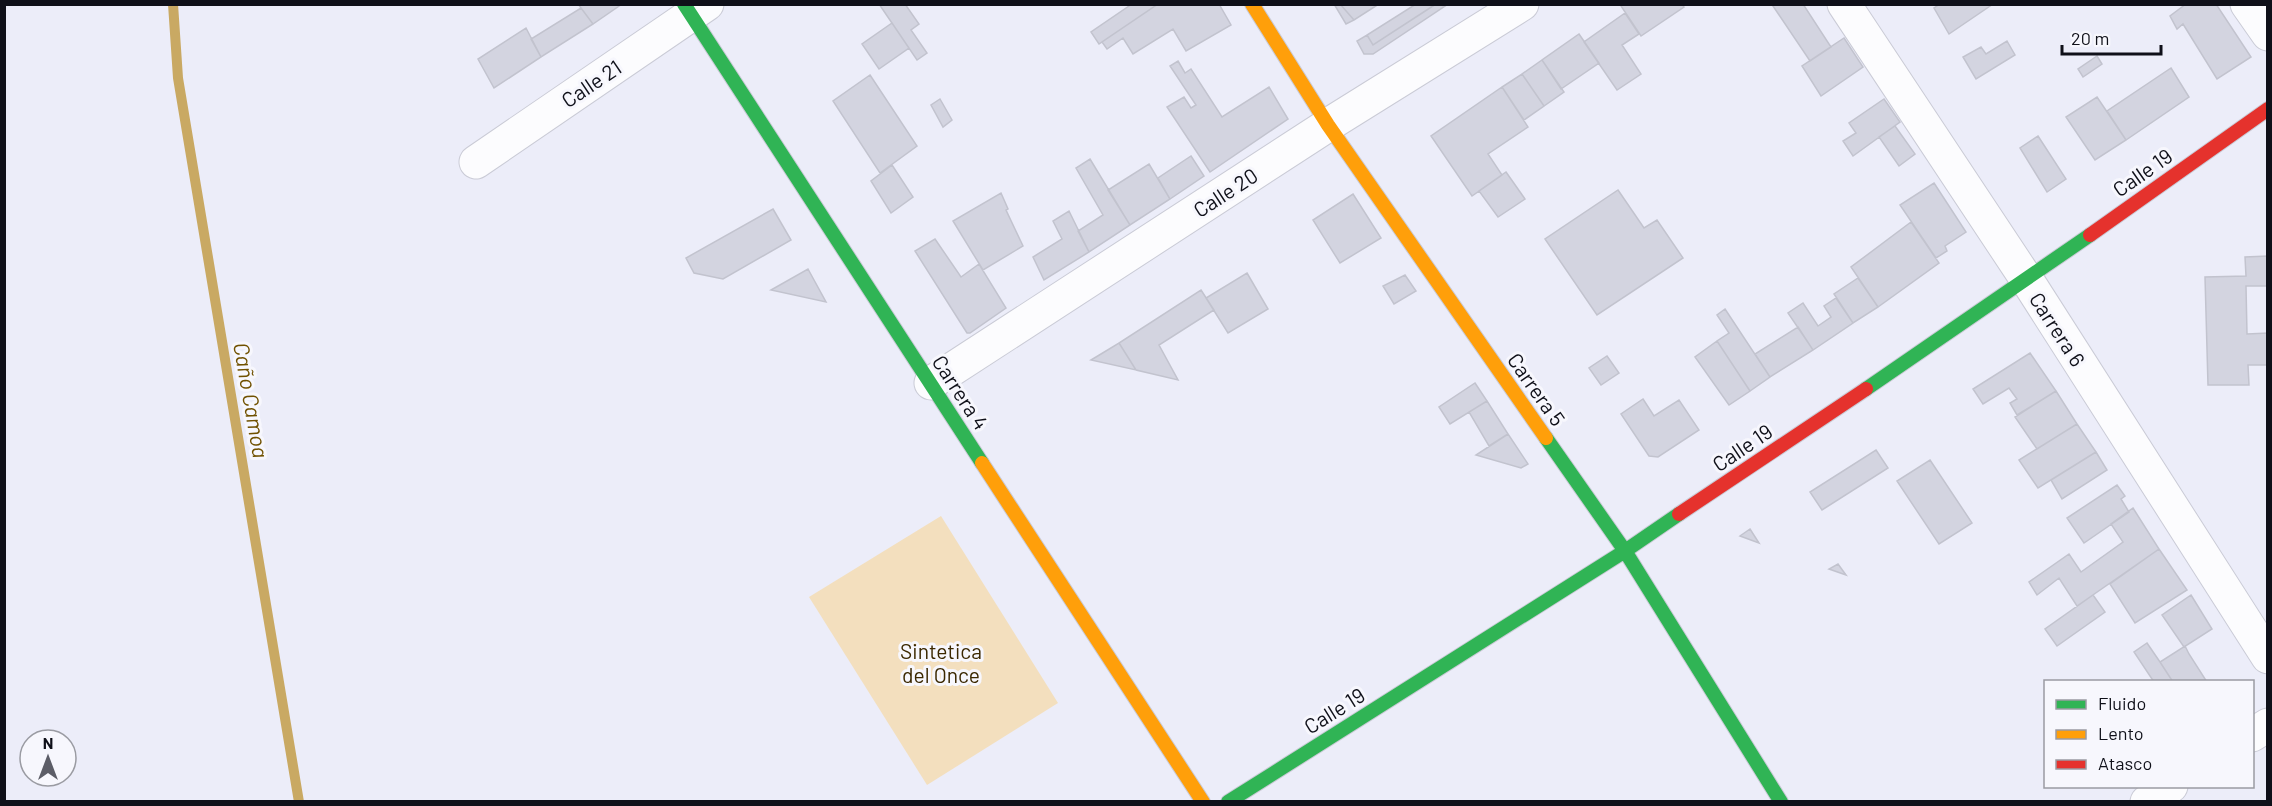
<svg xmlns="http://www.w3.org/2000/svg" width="2272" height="806" font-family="Barlow,sans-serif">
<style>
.green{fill:#f3dfbe}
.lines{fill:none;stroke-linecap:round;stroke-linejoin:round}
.stream{stroke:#c9a963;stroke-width:10}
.building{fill:#d3d4e0;stroke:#c2c3ce;stroke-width:1.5}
.street-casing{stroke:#cacbd6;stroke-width:35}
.fast-casing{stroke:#cacbd6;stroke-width:16}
.slow-casing{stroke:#cacbd6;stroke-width:16}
.jam-casing{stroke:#cacbd6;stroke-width:16}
.street{stroke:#fcfcfe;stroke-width:33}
.fast{stroke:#30b455;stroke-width:14}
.slow{stroke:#ff9f0a;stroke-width:14}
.jam{stroke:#e5322d;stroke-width:14}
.labels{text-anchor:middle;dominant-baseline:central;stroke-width:6;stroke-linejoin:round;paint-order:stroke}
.street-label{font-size:21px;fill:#0f1019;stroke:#f7f7fd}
.park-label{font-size:21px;fill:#3b2800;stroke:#f7f7fd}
.water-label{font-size:22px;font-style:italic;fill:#705100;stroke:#f7f7fd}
</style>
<rect width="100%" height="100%" fill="#ecedf9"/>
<path class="green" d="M 941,516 L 1058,703 L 927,785 L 809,597 Z"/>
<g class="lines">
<path class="stream" d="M 173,4 L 178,78 L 299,802"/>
</g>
<path class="building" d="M 578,4 L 622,4 L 593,24 Z
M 879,4 L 905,4 L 919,24 L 911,30 L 927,53 L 917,60 Z
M 1132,4 L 1158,4 L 1099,44 L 1091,32 Z
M 1158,4 L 1219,4 L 1231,25 L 1186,51 L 1173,29 L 1133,54 L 1123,38 L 1107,49 L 1102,42 Z
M 1334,4 L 1340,4 L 1354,20 L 1346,24 Z
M 1340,4 L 1379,4 L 1354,20 Z
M 1416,4 L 1436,4 L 1373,45 L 1367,35 Z
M 1436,4 L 1445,6 L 1373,54 L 1364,54 L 1357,41 L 1367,35 L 1373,45 Z
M 1622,4 L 1682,4 L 1684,7 L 1641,36 L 1621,6 Z
M 1775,4 L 1803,4 L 1831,47 L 1810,61 L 1773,6 Z
M 1940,4 L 1993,4 L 1949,34 L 1934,8 Z
M 2186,4 L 2216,4 L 2251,57 L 2217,79 L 2183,24 L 2177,29 L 2170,16 Z
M 581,8 L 593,24 L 541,57 L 531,39 Z
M 1625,13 L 1639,34 L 1622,45 L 1641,74 L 1617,90 L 1584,42 Z
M 892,23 L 909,48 L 879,69 L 862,44 Z
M 526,28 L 541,57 L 494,88 L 478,59 Z
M 1579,34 L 1599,63 L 1561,89 L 1542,60 Z
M 1844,38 L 1863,67 L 1821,96 L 1802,66 Z
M 2007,41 L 2015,55 L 1976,79 L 1963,57 L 1981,47 L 1986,54 Z
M 2097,56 L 2102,64 L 2083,77 L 2078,69 Z
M 1542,60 L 1564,92 L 1544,106 L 1522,74 Z
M 1178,61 L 1185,73 L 1191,69 L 1222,117 L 1269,87 L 1288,119 L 1210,172 L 1167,107 L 1184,97 L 1191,108 L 1196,105 L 1170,66 Z
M 2171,68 L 2189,97 L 2126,140 L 2107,111 Z
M 1522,74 L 1544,106 L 1524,120 L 1502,87 Z
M 870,75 L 917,146 L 880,173 L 833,101 Z
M 1502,87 L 1528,127 L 1488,154 L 1502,175 L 1472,196 L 1431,136 Z
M 2097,97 L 2126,140 L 2095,160 L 2066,117 Z
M 940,99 L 952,120 L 943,127 L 931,105 Z
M 1884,99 L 1900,122 L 1853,156 L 1843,141 L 1856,133 L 1849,123 Z
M 1895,126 L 1915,154 L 1899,166 L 1879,137 Z
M 2038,136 L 2066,179 L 2047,192 L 2020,148 Z
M 1191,156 L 1204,176 L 1170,199 L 1158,178 Z
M 1090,159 L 1130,225 L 1089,252 L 1078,231 L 1103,215 L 1076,168 Z
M 1149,164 L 1170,199 L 1130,225 L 1108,190 Z
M 892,165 L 913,197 L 891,213 L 871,181 Z
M 1506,172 L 1525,199 L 1498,217 L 1479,191 Z
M 1934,183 L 1966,232 L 1945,246 L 1947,251 L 1936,258 L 1900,205 Z
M 1618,190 L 1644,228 L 1657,220 L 1683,258 L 1597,315 L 1545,239 Z
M 1001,193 L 1008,209 L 1006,210 L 1023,246 L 983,270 L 953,221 Z
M 1353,194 L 1381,238 L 1340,263 L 1313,220 Z
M 773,209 L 791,240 L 723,279 L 694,273 L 686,258 Z
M 1069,211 L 1089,252 L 1044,280 L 1033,257 L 1062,239 L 1053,221 Z
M 1911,222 L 1939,263 L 1878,307 L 1851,267 Z
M 935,239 L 961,277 L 979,264 L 1006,308 L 970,333 L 967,333 L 915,251 Z
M 2268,256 L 2268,286 L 2246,286 L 2247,334 L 2268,333 L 2268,365 L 2248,365 L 2249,385 L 2208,385 L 2205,277 L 2246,276 L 2245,257 Z
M 808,269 L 826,302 L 771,290 Z
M 1247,273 L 1268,309 L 1228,333 L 1206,298 Z
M 1405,275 L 1416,291 L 1394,304 L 1383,286 Z
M 1858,278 L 1878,307 L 1853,323 L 1834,294 Z
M 1201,290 L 1214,310 L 1159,345 L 1178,380 L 1136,370 L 1119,343 Z
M 1836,298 L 1853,323 L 1813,350 L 1788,313 L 1803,303 L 1818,326 L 1831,317 L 1824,306 Z
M 1725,309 L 1770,377 L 1750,391 L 1717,341 L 1729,333 L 1717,315 Z
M 1798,327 L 1813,350 L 1770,377 L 1755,354 Z
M 1717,341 L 1750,391 L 1729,405 L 1695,357 Z
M 1119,343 L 1136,370 L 1091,360 L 1101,354 Z
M 2030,353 L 2056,391 L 2017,415 L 2010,403 L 2017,399 L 2009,388 L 1983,404 L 1973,389 Z
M 1607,356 L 1619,373 L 1601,385 L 1589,368 Z
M 1475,383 L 1487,401 L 1450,424 L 1439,407 Z
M 2056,391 L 2077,424 L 2037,449 L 2015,417 Z
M 1643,399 L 1654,416 L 1679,400 L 1699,430 L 1658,457 L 1649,456 L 1621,414 Z
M 1487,401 L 1508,434 L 1489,446 L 1469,412 Z
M 2077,424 L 2096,452 L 2038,488 L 2019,460 Z
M 1508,434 L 1528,464 L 1521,468 L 1476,455 Z
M 1876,450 L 1888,468 L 1822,510 L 1810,492 Z
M 2096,452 L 2107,470 L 2062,499 L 2051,480 Z
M 1930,460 L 1972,523 L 1939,544 L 1897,481 Z
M 2117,485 L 2125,496 L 2121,499 L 2129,512 L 2084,543 L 2067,518 Z
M 2133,508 L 2159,549 L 2077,606 L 2059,578 L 2037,595 L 2029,582 L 2069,554 L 2081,572 L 2123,542 L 2111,524 Z
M 1750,529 L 1759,543 L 1740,536 Z
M 2159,549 L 2187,590 L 2135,623 L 2110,584 Z
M 1838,564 L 1846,575 L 1829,569 Z
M 2093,595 L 2105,612 L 2057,646 L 2045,629 Z
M 2191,595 L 2212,629 L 2184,647 L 2162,615 Z
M 2147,643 L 2160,662 L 2173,682 L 2154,682 L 2134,652 Z
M 2185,646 L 2189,654 L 2207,682 L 2173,682 L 2160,662 Z"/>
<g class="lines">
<defs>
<path id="street" d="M 1844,4 L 2027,280 L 2268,657
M 2247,4 L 2268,34
M 476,162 L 707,4
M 931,383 L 1328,125 L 1522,4
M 2252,735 L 2268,725
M 2147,802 L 2171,786"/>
<path id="fast" d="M 684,4 L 982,463
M 1866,389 L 2090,235
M 1546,438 L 1625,551 L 1781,802
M 1228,802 L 1625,551 L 1679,514"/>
<path id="slow" d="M 1252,4 L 1328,125 L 1546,438
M 982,463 L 1203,802"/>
<path id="jam" d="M 2090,235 L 2268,109
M 1679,514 L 1866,389"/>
</defs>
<use href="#street" class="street-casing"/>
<use href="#fast" class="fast-casing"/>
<use href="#slow" class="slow-casing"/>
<use href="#jam" class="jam-casing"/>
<use href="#street" class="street"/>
<use href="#fast" class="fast"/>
<use href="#slow" class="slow"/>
<use href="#jam" class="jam"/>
</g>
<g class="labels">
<g class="street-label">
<text transform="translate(591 83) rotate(-34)">Calle 21</text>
<text transform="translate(2142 172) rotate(-35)">Calle 19</text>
<text transform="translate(1225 192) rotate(-33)">Calle 20</text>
<text transform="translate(2058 329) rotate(57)">Carrera 6</text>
<text transform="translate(1537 389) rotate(55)">Carrera 5</text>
<text transform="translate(961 392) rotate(57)">Carrera 4</text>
<text transform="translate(1742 447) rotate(-34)">Calle 19</text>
<text transform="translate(1334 710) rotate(-32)">Calle 19</text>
</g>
<g class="park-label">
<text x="941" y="650">Sintetica<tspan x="941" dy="24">del Once</tspan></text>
</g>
<g class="water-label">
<text transform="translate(252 400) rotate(80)">Caño Camoa</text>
</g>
</g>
<rect width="2272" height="806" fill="none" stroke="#0f1019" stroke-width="12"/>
<rect x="2044" y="680" width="210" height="108" fill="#f7f7fd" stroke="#9a9ba2" stroke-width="1.5"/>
<rect x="2056" y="700" width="30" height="9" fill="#30b455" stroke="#9a9ba2" stroke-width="1.5"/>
<text x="2098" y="710" font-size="18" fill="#0f1019">Fluido</text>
<rect x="2056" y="730" width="30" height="9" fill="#ff9f0a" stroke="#9a9ba2" stroke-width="1.5"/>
<text x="2098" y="740" font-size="18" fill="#0f1019">Lento</text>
<rect x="2056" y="760" width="30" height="9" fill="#e5322d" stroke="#9a9ba2" stroke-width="1.5"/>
<text x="2098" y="770" font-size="18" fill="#0f1019">Atasco</text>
<g transform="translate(48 758)"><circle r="28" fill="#f7f7fd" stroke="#9a9ba2" stroke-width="1.5"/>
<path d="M0-4.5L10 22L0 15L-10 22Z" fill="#5c5d67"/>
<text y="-9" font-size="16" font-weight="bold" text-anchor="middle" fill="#0f1019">N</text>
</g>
<path d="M2062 45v9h99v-9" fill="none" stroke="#0f1019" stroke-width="3"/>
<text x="2071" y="45" font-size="18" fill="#0f1019" stroke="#f7f7fd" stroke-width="4.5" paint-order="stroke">20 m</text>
</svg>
